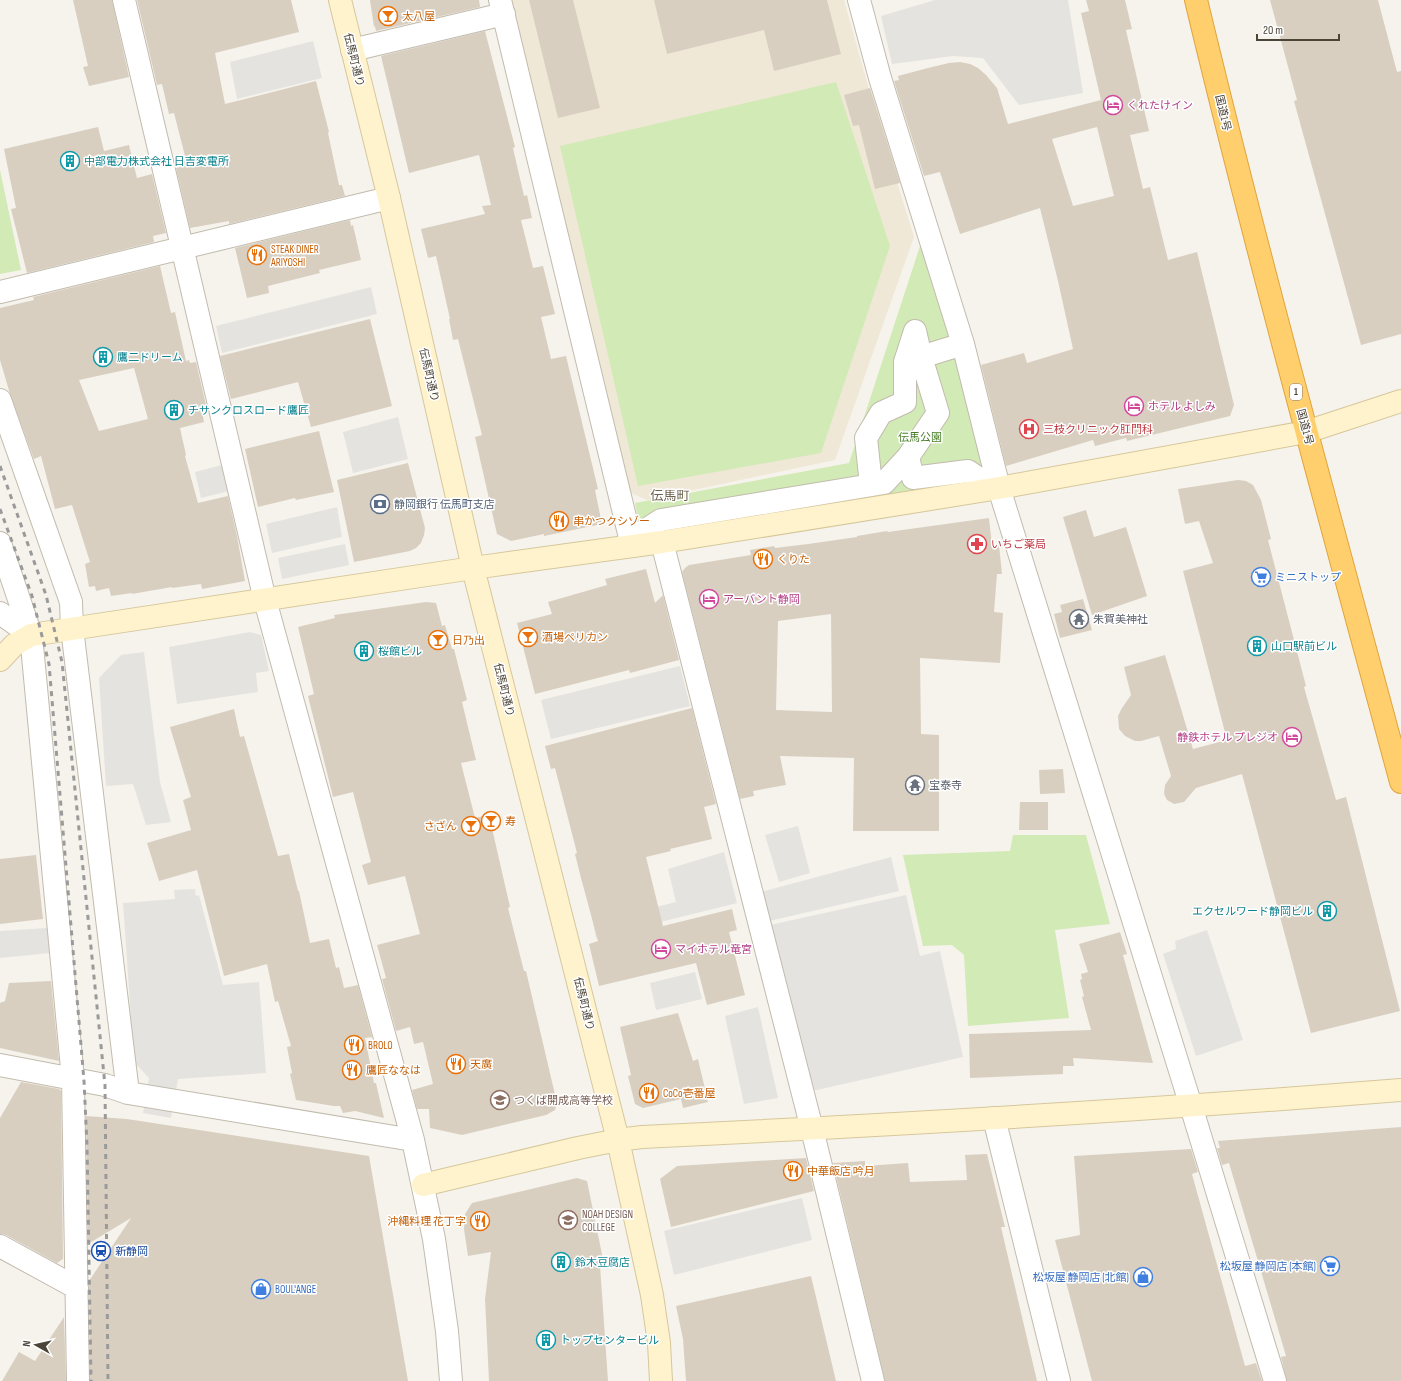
<svg xmlns="http://www.w3.org/2000/svg" width="1401" height="1381" font-family="'Sofia Sans Condensed','Noto Sans JP',sans-serif">
<style>
.education{fill:#efe8d6}
.green{fill:#d2eab5}
.parking{fill:#e5e3e0}
.building{fill:#d8cfc1;fill-rule:evenodd}
.lines{fill:none;stroke-linecap:round;stroke-linejoin:round}
.street-casing{stroke:#c2bbae;stroke-width:24}
.secondary-casing{stroke:#d6c79b;stroke-width:24}
.highway-casing{stroke:#e0a43c;stroke-width:24}
.street{stroke:#fff;stroke-width:22}
.secondary{stroke:#fff3cd;stroke-width:22}
.highway{stroke:#ffcf6e;stroke-width:22}
.rail{stroke:#9a9a9a;stroke-width:3;stroke-dasharray:5 5;stroke-linecap:butt}
.labels{text-anchor:middle;dominant-baseline:central;stroke-width:3;stroke-linejoin:round;paint-order:stroke}
.shield{fill:#fff;stroke:#817c74;stroke-width:1}
.shield-label{font-size:10px;font-weight:bold;fill:#4b4439}
.food-label{font-size:11px;fill:#c56008;stroke:#fff;text-anchor:start}
.street-label{font-size:11px;fill:#4b4439;stroke:#fff}
.hotel-label{font-size:11px;fill:#b23c85;stroke:#fff;text-anchor:start}
.culture-label{font-size:11px;fill:#0d838f;stroke:#fff;text-anchor:start}
.health-label{font-size:11px;fill:#be3a42;stroke:#fff;text-anchor:start}
.park-label{font-size:11px;fill:#4a7f2a;stroke:#fff}
.service-label{font-size:11px;fill:#4e5e75;stroke:#fff;text-anchor:start}
.shop-label{font-size:11px;fill:#366cbe;stroke:#fff;text-anchor:start}
.worship-label{font-size:11px;fill:#5b616d;stroke:#fff;text-anchor:start}
.education-label{font-size:11px;fill:#785e54;stroke:#fff;text-anchor:start}
.transit-label{font-size:11px;fill:#164399;stroke:#fff;text-anchor:start}
.quarter-label{font-size:13px;fill:#6e6250;stroke:#fff}
</style>
<rect width="100%" height="100%" fill="#f6f3ec"/>
<path class="education" d="M 511,0 L 844,0 L 875,111 L 914,237 L 835,460 L 647,500 L 629,492 Z"/>
<path class="green" d="M 836,82 L 890,246 L 821,453 L 638,486 L 560,146 Z
M 0,170 L 21,270 L 0,274 Z
M 921,243 L 999,488 L 641,535 L 635,503 L 849,463 Z
M 1013,835 L 1086,835 L 1110,924 L 1055,930 L 1069,1018 L 968,1026 L 964,955 L 952,945 L 923,946 L 903,855 L 1010,851 Z"/>
<path class="parking" d="M 935,0 L 1068,0 L 1083,93 L 1019,105 L 983,58 L 953,56 L 892,64 L 881,16 Z
M 313,41 L 322,78 L 237,99 L 230,62 Z
M 371,287 L 377,314 L 222,353 L 216,326 Z
M 398,417 L 408,459 L 353,473 L 343,432 Z
M 222,465 L 229,491 L 201,498 L 195,472 Z
M 337,507 L 342,537 L 272,553 L 266,524 Z
M 345,544 L 349,565 L 282,579 L 278,558 Z
M 250,632 L 261,635 L 269,671 L 256,673 L 258,692 L 177,704 L 169,647 Z
M 144,652 L 160,782 L 171,822 L 146,825 L 133,784 L 106,786 L 99,678 L 121,655 Z
M 680,666 L 690,706 L 551,739 L 541,700 Z
M 798,826 L 810,873 L 779,882 L 765,835 Z
M 724,852 L 737,903 L 596,938 L 593,923 L 676,902 L 668,869 Z
M 891,857 L 899,891 L 765,922 L 757,893 Z
M 195,889 L 196,896 L 199,895 L 223,985 L 259,982 L 266,1073 L 178,1079 L 171,1118 L 143,1113 L 149,1078 L 134,1062 L 123,903 L 175,899 L 174,890 Z
M 906,895 L 920,956 L 940,951 L 963,1057 L 808,1092 L 770,925 Z
M 47,928 L 50,953 L 0,958 L 0,931 Z
M 1207,930 L 1243,1040 L 1196,1056 L 1163,954 L 1176,949 L 1175,941 Z
M 695,972 L 702,999 L 656,1010 L 650,983 Z
M 758,1007 L 778,1098 L 744,1104 L 725,1016 Z
M 802,1198 L 812,1240 L 674,1275 L 664,1231 Z"/>
<path class="building" d="M 73,0 L 112,0 L 129,77 L 89,86 L 83,67 L 88,66 Z
M 137,0 L 291,0 L 299,32 L 215,53 L 225,104 L 316,81 L 329,132 L 328,133 L 339,185 L 342,185 L 345,196 L 229,224 L 229,221 L 190,228 L 176,168 L 185,166 L 182,156 L 185,156 L 174,113 L 169,114 L 162,84 L 157,85 Z
M 370,0 L 479,0 L 480,7 L 376,31 L 375,26 L 374,27 Z
M 529,0 L 573,0 L 600,108 L 558,118 Z
M 654,0 L 827,0 L 841,54 L 774,71 L 764,30 L 667,54 Z
M 1086,0 L 1125,0 L 1132,29 L 1126,30 L 1149,131 L 1130,135 L 1143,189 L 1150,187 L 1168,260 L 1197,252 L 1234,405 L 1230,416 L 1127,441 L 1126,438 L 1095,446 L 1093,440 L 1006,466 L 981,365 L 1024,353 L 1027,363 L 1073,349 L 1058,281 L 1040,208 L 960,234 L 940,172 L 924,176 L 894,81 L 899,80 L 898,76 L 928,68 L 949,63 L 960,62 L 970,64 L 978,68 L 986,75 L 997,88 L 1008,124 L 1101,100 L 1081,13 L 1089,11 ZM 1097,127 L 1114,196 L 1073,206 L 1052,139 Z
M 1270,0 L 1378,0 L 1397,72 L 1401,71 L 1401,334 L 1361,345 L 1294,101 L 1297,100 Z
M 485,31 L 515,147 L 513,148 L 524,196 L 527,195 L 532,218 L 521,220 L 533,268 L 543,266 L 555,314 L 541,317 L 551,359 L 566,356 L 598,489 L 595,490 L 602,524 L 544,536 L 544,534 L 511,541 L 497,534 L 475,437 L 482,435 L 458,339 L 453,340 L 449,319 L 450,319 L 436,256 L 428,258 L 421,229 L 485,214 L 482,206 L 491,205 L 479,155 L 409,173 L 381,56 Z
M 870,88 L 900,183 L 875,189 L 859,125 L 853,126 L 844,95 Z
M 98,127 L 104,151 L 129,145 L 137,178 L 152,174 L 166,233 L 153,236 L 154,242 L 27,273 L 11,209 L 16,208 L 4,149 Z
M 350,220 L 351,226 L 353,225 L 361,260 L 319,270 L 320,273 L 268,286 L 269,293 L 247,298 L 235,248 Z
M 160,266 L 171,313 L 175,312 L 186,361 L 189,360 L 190,363 L 196,362 L 206,405 L 201,406 L 204,422 L 180,428 L 186,455 L 185,456 L 198,503 L 228,496 L 237,536 L 245,581 L 202,589 L 201,584 L 172,588 L 172,587 L 132,594 L 132,593 L 111,596 L 109,588 L 96,591 L 95,586 L 89,587 L 85,564 L 90,562 L 72,505 L 55,509 L 41,456 L 34,459 L 10,394 L 0,360 L 0,308 L 34,300 L 33,297 ZM 134,368 L 148,419 L 99,431 L 79,380 Z
M 370,319 L 392,406 L 311,427 L 298,382 L 231,399 L 220,356 Z
M 319,431 L 334,492 L 296,500 L 295,498 L 258,507 L 245,449 Z
M 408,463 L 425,528 L 424,535 L 421,543 L 416,548 L 410,551 L 354,562 L 337,480 Z
M 1238,480 L 1246,481 L 1253,485 L 1261,500 L 1271,539 L 1268,540 L 1306,686 L 1304,687 L 1336,800 L 1346,797 L 1400,1011 L 1311,1033 L 1242,774 L 1196,788 L 1184,802 L 1174,804 L 1167,800 L 1164,794 L 1165,785 L 1171,776 L 1159,736 L 1141,741 L 1135,741 L 1125,736 L 1119,729 L 1118,716 L 1122,708 L 1131,695 L 1124,667 L 1165,655 L 1193,749 L 1227,740 L 1183,571 L 1213,563 L 1199,521 L 1185,524 L 1178,489 Z
M 1086,510 L 1094,537 L 1126,527 L 1147,596 L 1092,615 L 1063,517 Z
M 989,518 L 992,546 L 999,545 L 1002,574 L 997,574 L 994,612 L 1003,613 L 1000,663 L 920,658 L 921,734 L 939,735 L 939,831 L 853,831 L 854,758 L 780,756 L 786,785 L 753,791 L 754,796 L 740,799 L 682,572 L 685,568 L 689,565 L 751,555 L 750,550 L 774,546 L 775,548 L 808,544 L 857,537 L 857,536 L 887,531 L 888,532 ZM 831,614 L 832,712 L 776,710 L 778,621 Z
M 646,569 L 655,603 L 663,595 L 679,660 L 630,673 L 629,670 L 535,694 L 517,623 L 552,614 L 548,602 L 607,585 L 605,579 Z
M 1083,599 L 1092,630 L 1060,638 L 1054,614 L 1062,612 L 1060,605 Z
M 426,602 L 436,603 L 442,626 L 445,625 L 452,649 L 454,649 L 467,700 L 462,702 L 476,760 L 461,763 L 475,818 L 489,815 L 510,907 L 508,908 L 524,971 L 526,971 L 557,1103 L 555,1110 L 546,1115 L 462,1135 L 430,1128 L 429,1109 L 417,1109 L 412,1090 L 433,1084 L 423,1042 L 414,1044 L 410,1027 L 396,1031 L 382,979 L 386,978 L 377,945 L 420,934 L 405,876 L 368,885 L 362,865 L 371,862 L 353,792 L 333,797 L 308,696 L 314,694 L 298,627 L 335,618 L 334,615 Z
M 692,708 L 716,804 L 704,807 L 712,839 L 670,849 L 671,851 L 646,857 L 663,926 L 732,909 L 737,930 L 729,932 L 745,995 L 707,1005 L 696,963 L 599,986 L 589,944 L 598,941 L 581,878 L 575,854 L 577,853 L 555,768 L 551,769 L 545,746 Z
M 234,709 L 240,737 L 244,736 L 278,856 L 289,854 L 298,891 L 299,891 L 310,943 L 329,939 L 336,968 L 339,967 L 344,988 L 358,985 L 372,1037 L 365,1038 L 374,1083 L 376,1083 L 384,1118 L 355,1111 L 343,1113 L 340,1106 L 334,1106 L 296,1100 L 290,1074 L 292,1073 L 287,1047 L 291,1046 L 278,1001 L 275,1002 L 267,964 L 224,976 L 197,870 L 159,881 L 147,843 L 191,830 L 183,800 L 191,797 L 170,727 Z
M 1063,769 L 1065,793 L 1040,794 L 1039,770 Z
M 1020,802 L 1048,802 L 1048,830 L 1019,830 Z
M 36,855 L 43,919 L 0,924 L 0,859 Z
M 1120,932 L 1127,954 L 1123,955 L 1153,1063 L 1073,1058 L 1074,1066 L 1063,1066 L 1063,1074 L 970,1078 L 969,1034 L 1091,1030 L 1082,997 L 1084,996 L 1080,980 L 1082,979 L 1081,974 L 1088,972 L 1079,944 Z
M 51,981 L 59,1061 L 0,1048 L 0,1003 L 5,1001 L 9,983 Z
M 678,1013 L 693,1061 L 698,1059 L 708,1102 L 683,1108 L 681,1099 L 643,1108 L 635,1104 L 628,1076 L 631,1075 L 620,1027 Z
M 21,1082 L 59,1089 L 61,1091 L 63,1259 L 57,1263 L 6,1235 L 0,1234 L 0,1118 Z
M 86,1116 L 127,1119 L 369,1156 L 408,1381 L 90,1381 L 89,1281 L 131,1218 L 88,1244 Z
M 1401,1127 L 1401,1381 L 1287,1381 L 1281,1357 L 1286,1356 L 1229,1163 L 1222,1165 L 1217,1148 L 1220,1148 L 1218,1141 Z
M 1191,1149 L 1198,1172 L 1192,1174 L 1245,1366 L 1256,1363 L 1262,1381 L 1092,1381 L 1055,1240 L 1080,1235 L 1074,1156 Z
M 987,1154 L 1005,1227 L 1001,1227 L 1037,1381 L 885,1381 L 833,1163 L 865,1161 L 865,1166 L 908,1163 L 910,1182 L 967,1180 L 965,1155 Z
M 806,1158 L 814,1191 L 671,1227 L 660,1179 L 677,1166 Z
M 577,1178 L 587,1181 L 604,1264 L 600,1265 L 608,1381 L 489,1381 L 485,1299 L 491,1252 L 468,1256 L 464,1229 L 465,1214 L 472,1203 Z
M 811,1276 L 836,1381 L 686,1381 L 683,1339 L 676,1306 Z
M 64,1317 L 66,1381 L 2,1381 L 19,1352 L 35,1361 Z"/>
<g class="lines">
<defs>
<path id="street" d="M 124,0 L 265,600 L 413,1140 L 434,1239 L 447,1331 L 451,1381
M 500,0 L 632,546
M 859,0 L 880,78 L 963,344 L 999,488 L 1191,1106 L 1275,1381
M 352,50 L 504,14
M 0,292 L 389,198
M 0,400 L 71,602 L 72,628 L 128,1093
M 908,457 L 913,478 L 968,471 L 993,488
M 871,485 L 866,438 L 881,413 L 905,402 L 905,362 L 915,331 L 921,357
M 630,540 L 661,520 L 884,483 L 908,457 L 938,413 L 921,357 L 963,344
M 662,542 L 812,1129 L 873,1381
M 0,543 L 31,635 L 73,1079 L 78,1381
M 0,613 L 31,635
M 0,1065 L 105,1085 L 128,1093 L 413,1140
M 994,1118 L 1059,1381
M 0,1246 L 77,1288"/>
<path id="secondary" d="M 340,0 L 389,198 L 473,568 L 618,1140 L 652,1295 L 659,1343 L 661,1381
M 0,660 L 14,645 L 31,635 L 473,568 L 662,542 L 999,488 L 1306,432 L 1401,401
M 423,1185 L 578,1148 L 618,1140 L 642,1137 C 895,1125 1148,1110 1401,1090"/>
<path id="highway" d="M 1196,0 C 1259,262 1331,522 1401,782"/>
</defs>
<use href="#street" class="street-casing"/>
<use href="#secondary" class="secondary-casing"/>
<use href="#highway" class="highway-casing"/>
<use href="#street" class="street"/>
<use href="#secondary" class="secondary"/>
<use href="#highway" class="highway"/>
<path class="rail" d="M 0,466 L 46,595 L 62,662 L 105,1085 L 108,1381
M 0,509 L 32,596 L 49,664 L 84,1081 L 87,1145 L 91,1381"/>
</g>
<defs>
<symbol id="bar-ring" viewBox="-11 -11 22 22"><circle r="9.5" fill="#fff" stroke="#e8710a" stroke-width="1.5"/><path d="M-6-5H6L.8 .8V4.5H3.5V6h-7V4.5H-.8V.8Z" fill="#e8710a"/></symbol>
<symbol id="hotel-ring" viewBox="-11 -11 22 22"><circle r="9.5" fill="#fff" stroke="#d1479c" stroke-width="1.5"/><path d="M-6-4.5h1.5V1H6V5H4.5V3h-9V5H-6ZM-4 0a1.8 1.8 0 1 1 3.6 0ZM.5 0V-2.5h3Q6-2.5 6 0Z" fill="#d1479c"/></symbol>
<symbol id="building-ring" viewBox="-11 -11 22 22"><circle r="9.5" fill="#fff" stroke="#0f9aa8" stroke-width="1.5"/><path d="M-4-6H4V6H1V3H-1V6H-4ZM-2.5-4.3h1.7v1.8h-1.7ZM.8-4.3h1.7v1.8H.8ZM-2.5-1h1.7V.8h-1.7ZM.8-1h1.7V.8H.8Z" fill="#0f9aa8"/></symbol>
<symbol id="restaurant-ring" viewBox="-11 -11 22 22"><circle r="9.5" fill="#fff" stroke="#e8710a" stroke-width="1.5"/><path d="M-5-6h1v4h1v-4h1v4h1v-4h1v5L-1.5 .5V6h-2V.5L-5-1ZM5-6V6H3V1.5H1.5Q1.5-4 5-6Z" fill="#e8710a"/></symbol>
<symbol id="hospital-ring" viewBox="-11 -11 22 22"><circle r="9.5" fill="#fff" stroke="#e0444e" stroke-width="1.5"/><path d="M-5-5h3v3.5h4V-5h3V5h-3V1.5h-4V5h-3Z" fill="#e0444e"/></symbol>
<symbol id="bank-ring" viewBox="-11 -11 22 22"><circle r="9.5" fill="#fff" stroke="#5c6f8a" stroke-width="1.5"/><path d="M-6-4H6V4H-6ZM0-2.3a2.3 2.3 0 1 0 0 4.6a2.3 2.3 0 1 0 0-4.6Z" fill="#5c6f8a"/></symbol>
<symbol id="pharmacy-ring" viewBox="-11 -11 22 22"><circle r="9.5" fill="#fff" stroke="#e0444e" stroke-width="1.5"/><path d="M-2-6h4v4h4v4h-4v4h-4v-4h-4v-4h4Z" fill="#e0444e"/></symbol>
<symbol id="supermarket-ring" viewBox="-11 -11 22 22"><circle r="9.5" fill="#fff" stroke="#3f7fe0" stroke-width="1.5"/><path d="M-6-5.5h2.5l.6 2H6L4.5 2H-2.5L-4.4-4H-6ZM-1.5 3.2a1.3 1.3 0 1 0 .1 0ZM3 3.2a1.3 1.3 0 1 0 .1 0Z" fill="#3f7fe0"/></symbol>
<symbol id="temple-ring" viewBox="-11 -11 22 22"><circle r="9.5" fill="#fff" stroke="#6b7280" stroke-width="1.5"/><path d="M0-6L5-2H3V0L6.5 2.5H4V6H1.5V3h-3V6H-4V2.5H-6.5L-3 0V-2H-5Z" fill="#6b7280"/></symbol>
<symbol id="school-ring" viewBox="-11 -11 22 22"><circle r="9.5" fill="#fff" stroke="#8d6e63" stroke-width="1.5"/><path d="M0-5L7-2L0 1L-7-2ZM-4 1L0 2.5L4 1V4Q0 6-4 4Z" fill="#8d6e63"/></symbol>
<symbol id="university-ring" viewBox="-11 -11 22 22"><circle r="9.5" fill="#fff" stroke="#8d6e63" stroke-width="1.5"/><path d="M0-5L7-2L0 1L-7-2ZM-4 1L0 2.5L4 1V4Q0 6-4 4Z" fill="#8d6e63"/></symbol>
<symbol id="station-ring" viewBox="-11 -11 22 22"><circle r="9.5" fill="#fff" stroke="#1a4fb4" stroke-width="1.5"/><path d="M-3-6H3Q5-6 5-4V2Q5 4 3 4L4.5 6H3L1.5 4h-3L-3 6H-4.5L-3 4Q-5 4-5 2V-4Q-5-6-3-6ZM-3.5-4v3h7v-3ZM-3.5 1v1.5H-2V1ZM2 1v1.5H3.5V1Z" fill="#1a4fb4"/></symbol>
<symbol id="shop-ring" viewBox="-11 -11 22 22"><circle r="9.5" fill="#fff" stroke="#3f7fe0" stroke-width="1.5"/><path d="M-5-2.5h2.3a2.7 3.5 0 0 1 5.4 0H5L5.5 6h-11ZM-1.5-2.5h3a1.5 2.3 0 0 0-3 0Z" fill="#3f7fe0"/></symbol>
</defs>
<g fill-rule="evenodd">
<use href="#bar-ring" x="377" y="5" width="22" height="22"/>
<use href="#hotel-ring" x="1102" y="94" width="22" height="22"/>
<use href="#building-ring" x="59" y="150" width="22" height="22"/>
<use href="#restaurant-ring" x="246" y="244" width="22" height="22"/>
<use href="#building-ring" x="92" y="346" width="22" height="22"/>
<use href="#hotel-ring" x="1123" y="395" width="22" height="22"/>
<use href="#building-ring" x="163" y="399" width="22" height="22"/>
<use href="#hospital-ring" x="1018" y="418" width="22" height="22"/>
<use href="#bank-ring" x="369" y="493" width="22" height="22"/>
<use href="#restaurant-ring" x="548" y="510" width="22" height="22"/>
<use href="#pharmacy-ring" x="966" y="533" width="22" height="22"/>
<use href="#restaurant-ring" x="752" y="548" width="22" height="22"/>
<use href="#supermarket-ring" x="1250" y="566" width="22" height="22"/>
<use href="#hotel-ring" x="698" y="588" width="22" height="22"/>
<use href="#temple-ring" x="1068" y="608" width="22" height="22"/>
<use href="#bar-ring" x="517" y="626" width="22" height="22"/>
<use href="#bar-ring" x="427" y="629" width="22" height="22"/>
<use href="#building-ring" x="1246" y="635" width="22" height="22"/>
<use href="#building-ring" x="353" y="640" width="22" height="22"/>
<use href="#hotel-ring" x="1281" y="726" width="22" height="22"/>
<use href="#temple-ring" x="904" y="774" width="22" height="22"/>
<use href="#bar-ring" x="480" y="810" width="22" height="22"/>
<use href="#bar-ring" x="460" y="815" width="22" height="22"/>
<use href="#building-ring" x="1316" y="900" width="22" height="22"/>
<use href="#hotel-ring" x="650" y="938" width="22" height="22"/>
<use href="#restaurant-ring" x="343" y="1034" width="22" height="22"/>
<use href="#restaurant-ring" x="445" y="1053" width="22" height="22"/>
<use href="#restaurant-ring" x="341" y="1059" width="22" height="22"/>
<use href="#restaurant-ring" x="638" y="1082" width="22" height="22"/>
<use href="#school-ring" x="489" y="1089" width="22" height="22"/>
<use href="#restaurant-ring" x="782" y="1160" width="22" height="22"/>
<use href="#university-ring" x="557" y="1209" width="22" height="22"/>
<use href="#restaurant-ring" x="469" y="1210" width="22" height="22"/>
<use href="#station-ring" x="90" y="1240" width="22" height="22"/>
<use href="#building-ring" x="550" y="1251" width="22" height="22"/>
<use href="#supermarket-ring" x="1319" y="1255" width="22" height="22"/>
<use href="#shop-ring" x="1132" y="1266" width="22" height="22"/>
<use href="#shop-ring" x="250" y="1278" width="22" height="22"/>
<use href="#building-ring" x="535" y="1329" width="22" height="22"/>
</g>
<g class="labels">
<rect class="shield" x="1290" y="384" width="12" height="16" rx="3"/>
<g class="shield-label">
<text x="1296" y="392">1</text>
</g>
<g class="food-label">
<text x="402" y="16">太八屋</text>
<text x="271" y="249">STEAK DINER<tspan x="271" dy="13">ARIYOSHI</tspan></text>
<text x="573" y="521">串かつクシゾー</text>
<text x="777" y="559">くりた</text>
<text x="542" y="637">酒場ペリカン</text>
<text x="452" y="640">日乃出</text>
<text x="505" y="821">寿</text>
<text x="457" y="826" text-anchor="end">さざん</text>
<text x="368" y="1045">BROLO</text>
<text x="470" y="1064">天廣</text>
<text x="366" y="1070">鷹匠ななは</text>
<text x="663" y="1093">CoCo壱番屋</text>
<text x="807" y="1171">中華飯店 吟月</text>
<text x="466" y="1221" text-anchor="end">沖縄料理 花丁字</text>
</g>
<g class="street-label">
<text transform="translate(354 60) rotate(76)">伝馬町通り</text>
<text transform="translate(1223 113) rotate(77)">国道1号</text>
<text transform="translate(429 375) rotate(77)">伝馬町通り</text>
<text transform="translate(1305 427) rotate(75)">国道1号</text>
<text transform="translate(504 690) rotate(76)">伝馬町通り</text>
<text transform="translate(584 1004) rotate(76)">伝馬町通り</text>
</g>
<g class="hotel-label">
<text x="1127" y="105">くれたけイン</text>
<text x="1148" y="406">ホテル よしみ</text>
<text x="723" y="599">アーバント静岡</text>
<text x="1278" y="737" text-anchor="end">静鉄ホテル プレジオ</text>
<text x="675" y="949">マイホテル竜宮</text>
</g>
<g class="culture-label">
<text x="84" y="161">中部電力株式会社 日吉変電所</text>
<text x="117" y="357">鷹二ドリーム</text>
<text x="188" y="410">チサンクロスロード鷹匠</text>
<text x="1271" y="646">山口駅前ビル</text>
<text x="378" y="651">桜館ビル</text>
<text x="1313" y="911" text-anchor="end">エクセルワード静岡ビル</text>
<text x="575" y="1262">鈴木豆腐店</text>
<text x="560" y="1340">トップセンタービル</text>
</g>
<g class="health-label">
<text x="1043" y="429">三枝クリニック肛門科</text>
<text x="991" y="544">いちご薬局</text>
</g>
<g class="park-label">
<text x="920" y="437">伝馬公園</text>
</g>
<g class="service-label">
<text x="394" y="504">静岡銀行 伝馬町支店</text>
</g>
<g class="shop-label">
<text x="1275" y="577">ミニストップ</text>
<text x="1316" y="1266" text-anchor="end">松坂屋 静岡店 (本館)</text>
<text x="1129" y="1277" text-anchor="end">松坂屋 静岡店 (北館)</text>
<text x="275" y="1289">BOUL'ANGE</text>
</g>
<g class="worship-label">
<text x="1093" y="619">朱賀美神社</text>
<text x="929" y="785">宝泰寺</text>
</g>
<g class="education-label">
<text x="514" y="1100">つくば開成高等学校</text>
<text x="582" y="1214">NOAH DESIGN<tspan x="582" dy="13">COLLEGE</tspan></text>
</g>
<g class="transit-label">
<text x="115" y="1251">新静岡</text>
</g>
<g class="quarter-label">
<text x="670" y="496">伝馬町</text>
</g>
</g>
<g transform="translate(36 1345) rotate(278)" stroke="#ffffff" stroke-width="3" paint-order="stroke">
<path d="M0-3L7 15L0 10L-7 15Z" fill="#4b4439"/>
<text y="-6" font-size="11" font-weight="bold" text-anchor="middle" fill="#4b4439">N</text>
</g>
<path d="M1257 34v6h82v-6" fill="none" stroke="#4b4439" stroke-width="2"/>
<text x="1263" y="34" font-size="12" fill="#4b4439" stroke="#ffffff" stroke-width="3" paint-order="stroke">20 m</text>
</svg>
